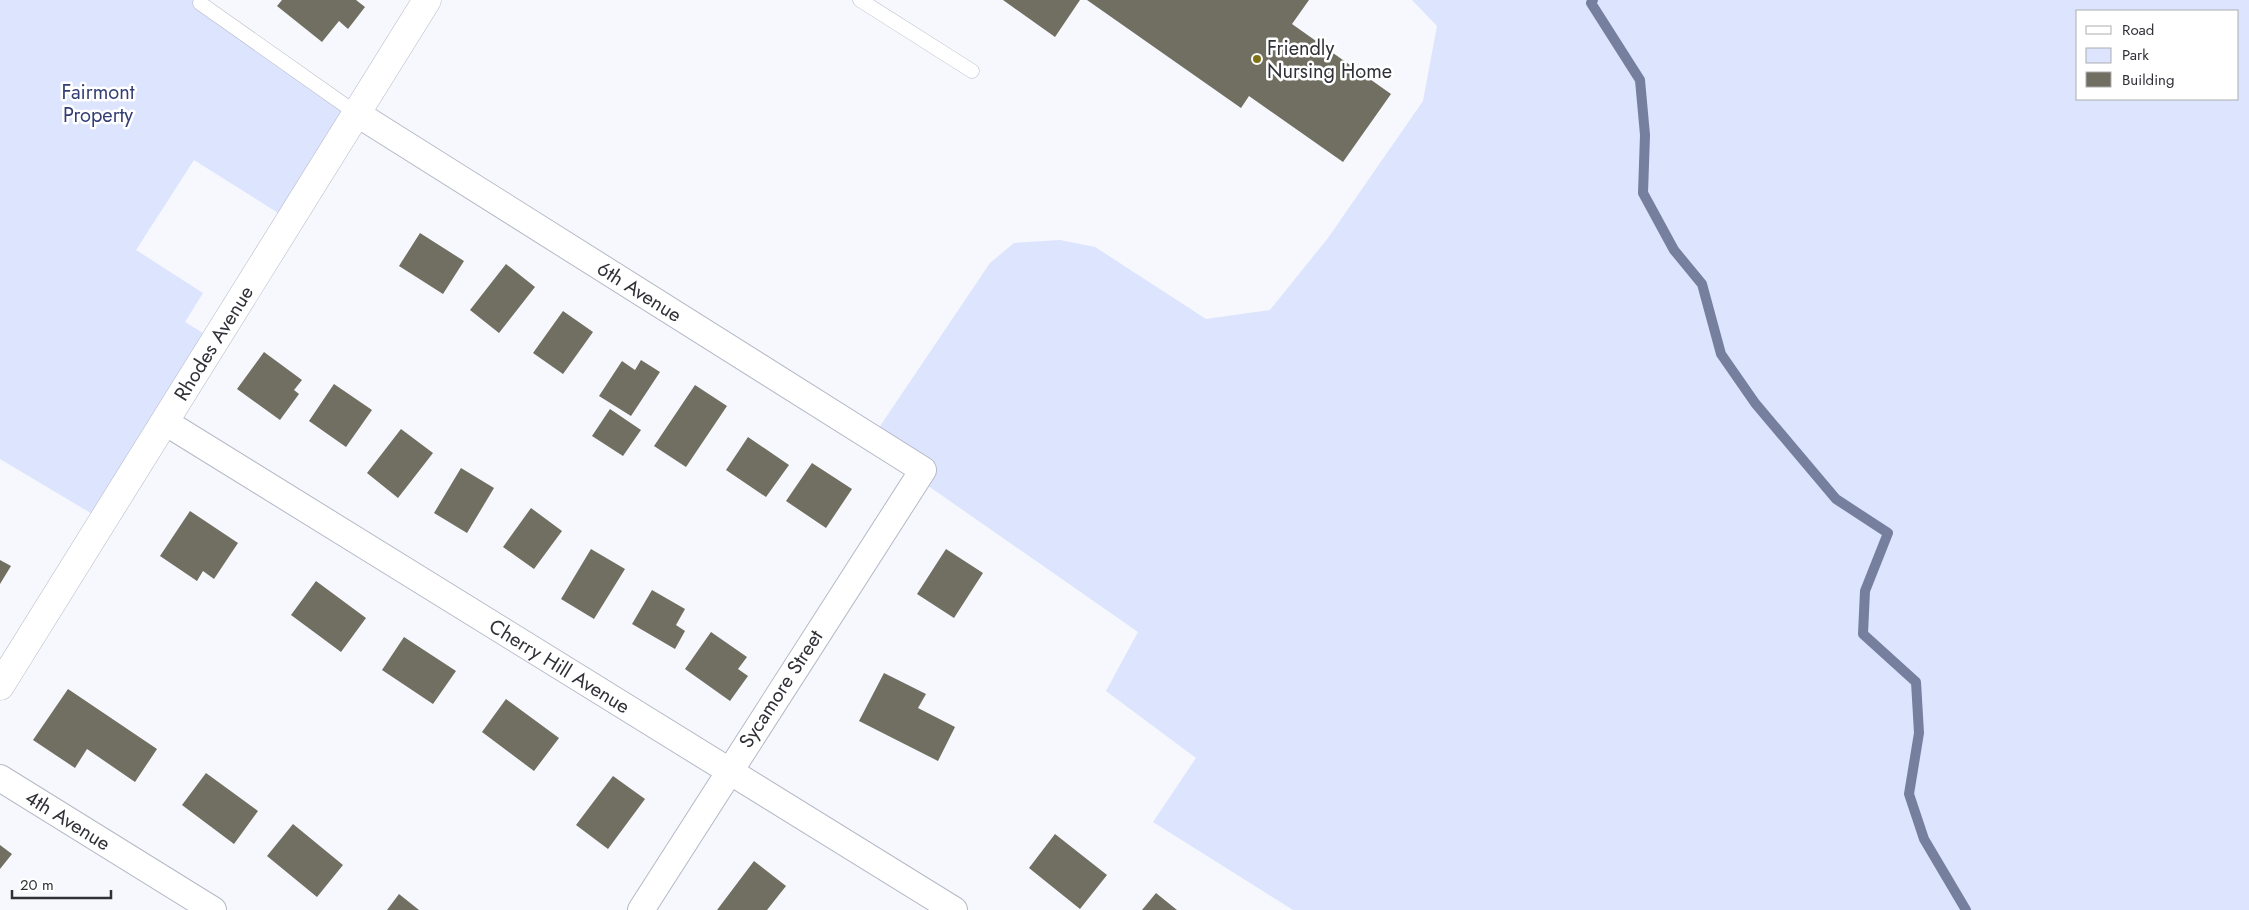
<svg xmlns="http://www.w3.org/2000/svg" width="2249" height="910" font-family="Jost,sans-serif">
<style>
.green{fill:#dce4fe;fill-rule:evenodd}
.lines{fill:none;stroke-linecap:round;stroke-linejoin:round}
.stream{stroke:#777f9e;stroke-width:10}
.building{fill:#716f62}
.service-casing{stroke:#b5b9c7;stroke-width:15}
.minor-casing{stroke:#b5b9c7;stroke-width:28}
.tertiary-casing{stroke:#b5b9c7;stroke-width:29}
.service{stroke:#fff;stroke-width:14}
.minor{stroke:#fff;stroke-width:26}
.tertiary{stroke:#fff;stroke-width:28}
.poi-dot{fill:#7e7214;stroke:#fff;stroke-width:2}
.labels{text-anchor:middle;dominant-baseline:central;stroke-width:5;stroke-linejoin:round;paint-order:stroke}
.poi-label{font-size:20px;fill:#303137;stroke:#fff;text-anchor:start}
.park-label{font-size:20px;fill:#333e73;stroke:#fff}
.street-label{font-size:20px;fill:#303137;stroke:#fff}
</style>
<rect width="100%" height="100%" fill="#f6f8fd"/>
<path class="green" d="M 0,0 L 197,0 L 354,102 L 278,213 L 194,160 L 136,250 L 203,293 L 185,322 L 203,333 L 94,515 L 0,459 Z
M 1412,0 L 2249,0 L 2249,910 L 1293,910 L 1153,822 L 1196,758 L 1106,691 L 1138,632 L 868,444 L 990,263 L 1014,243 L 1060,240 L 1095,247 L 1206,319 L 1270,310 L 1328,238 L 1423,101 L 1437,26 ZM 2078,11 L 2238,11 L 2238,99 L 2078,99 Z"/>
<g class="lines">
<path class="stream" d="M 1593,0 L 1591,3 L 1640,80 L 1645,135 L 1643,193 L 1674,250 L 1702,284 L 1721,354 L 1755,403 L 1836,499 L 1888,533 L 1865,591 L 1863,634 L 1916,682 L 1919,733 L 1909,794 L 1924,839 L 1966,910"/>
</g>
<path class="building" d="M 282,0 L 356,0 L 365,7 L 348,29 L 339,21 L 322,42 L 277,6 Z
M 1003,0 L 1080,0 L 1055,37 Z
M 1087,0 L 1309,0 L 1292,24 L 1391,94 L 1343,162 L 1249,96 L 1241,108 Z
M 420,233 L 464,261 L 443,294 L 399,266 Z
M 506,264 L 535,287 L 499,333 L 470,310 Z
M 563,311 L 593,332 L 563,374 L 533,353 Z
M 264,352 L 302,380 L 294,390 L 299,394 L 280,420 L 237,389 Z
M 641,360 L 660,372 L 631,416 L 599,396 L 622,361 L 635,370 Z
M 334,384 L 372,410 L 346,447 L 309,421 Z
M 695,385 L 727,406 L 686,467 L 654,446 Z
M 610,409 L 641,430 L 623,456 L 592,436 Z
M 401,429 L 433,453 L 398,498 L 367,473 Z
M 748,437 L 789,465 L 766,497 L 726,470 Z
M 812,463 L 852,489 L 826,528 L 786,501 Z
M 461,468 L 494,488 L 467,533 L 434,513 Z
M 531,508 L 562,531 L 534,569 L 503,547 Z
M 190,511 L 238,543 L 214,579 L 203,571 L 197,581 L 160,556 Z
M 591,549 L 625,569 L 594,619 L 561,599 Z
M 946,549 L 983,573 L 954,618 L 917,594 Z
M 0,560 L 11,566 L 0,584 Z
M 316,581 L 366,618 L 341,652 L 291,615 Z
M 652,590 L 685,609 L 676,625 L 685,631 L 675,649 L 632,624 Z
M 711,632 L 747,657 L 738,669 L 748,676 L 730,701 L 685,669 Z
M 404,637 L 456,671 L 433,704 L 382,670 Z
M 884,673 L 926,694 L 918,708 L 955,727 L 938,761 L 859,721 Z
M 68,689 L 157,749 L 135,782 L 87,749 L 75,768 L 33,740 Z
M 506,699 L 559,738 L 534,771 L 482,732 Z
M 206,773 L 258,811 L 234,844 L 182,805 Z
M 613,776 L 645,799 L 608,849 L 576,825 Z
M 293,824 L 343,865 L 317,897 L 267,856 Z
M 1055,834 L 1107,875 L 1080,909 L 1029,868 Z
M 0,845 L 12,854 L 0,869 Z
M 754,861 L 786,886 L 767,910 L 717,910 Z
M 1156,893 L 1177,910 L 1142,910 Z
M 399,894 L 419,910 L 387,910 Z"/>
<g class="lines">
<defs>
<path id="service" d="M 860,0 L 972,71
M 200,3 L 356,113"/>
<g id="minor">
<path id="s1" d="M 356,113 L 923,470 L 641,910"/>
<path id="s2" d="M 165,422 L 954,910"/>
<path id="s3" d="M 0,778 L 213,910"/>
</g>
<g id="tertiary">
<path id="s4" d="M 0,686 L 427,0"/>
</g>
</defs>
<use href="#service" class="service-casing"/>
<use href="#minor" class="minor-casing"/>
<use href="#tertiary" class="tertiary-casing"/>
<use href="#service" class="service"/>
<use href="#minor" class="minor"/>
<use href="#tertiary" class="tertiary"/>
</g>
<circle class="poi-dot" cx="1257" cy="59" r="5"/>
<g class="labels">
<g class="poi-label">
<text x="1267" y="48">Friendly<tspan x="1267" dy="23">Nursing Home</tspan></text>
</g>
<g class="park-label">
<text x="98" y="92">Fairmont<tspan x="98" dy="23">Property</tspan></text>
</g>
<g class="street-label">
<text stroke="none"><textPath href="#s1" startOffset="335">6th Avenue</textPath></text>
<text stroke="none"><textPath href="#s4" startOffset="404">Rhodes Avenue</textPath></text>
<text stroke="none"><textPath href="#s2" startOffset="464">Cherry Hill Avenue</textPath></text>
<text transform="translate(781 689) rotate(-57)">Sycamore Street</text>
<text stroke="none"><textPath href="#s3" startOffset="80">4th Avenue</textPath></text>
</g>
</g>
<rect x="2076" y="10" width="162" height="90" fill="#ffffff" stroke="#acadaf"/>
<rect x="2086" y="26" width="25" height="8" fill="#ffffff" stroke="#acadaf"/>
<text x="2122" y="35" font-size="15" fill="#303137">Road</text>
<rect x="2086" y="48" width="25" height="15" fill="#dce4fe" stroke="#acadaf"/>
<text x="2122" y="60" font-size="15" fill="#303137">Park</text>
<rect x="2086" y="72" width="25" height="15" fill="#716f62" stroke="#acadaf"/>
<text x="2122" y="85" font-size="15" fill="#303137">Building</text>
<path d="M12 890v8h99v-8" fill="none" stroke="#303137" stroke-width="2.5"/>
<text x="20" y="890" font-size="15" fill="#303137" stroke="#ffffff" stroke-width="4" paint-order="stroke">20 m</text>
</svg>
